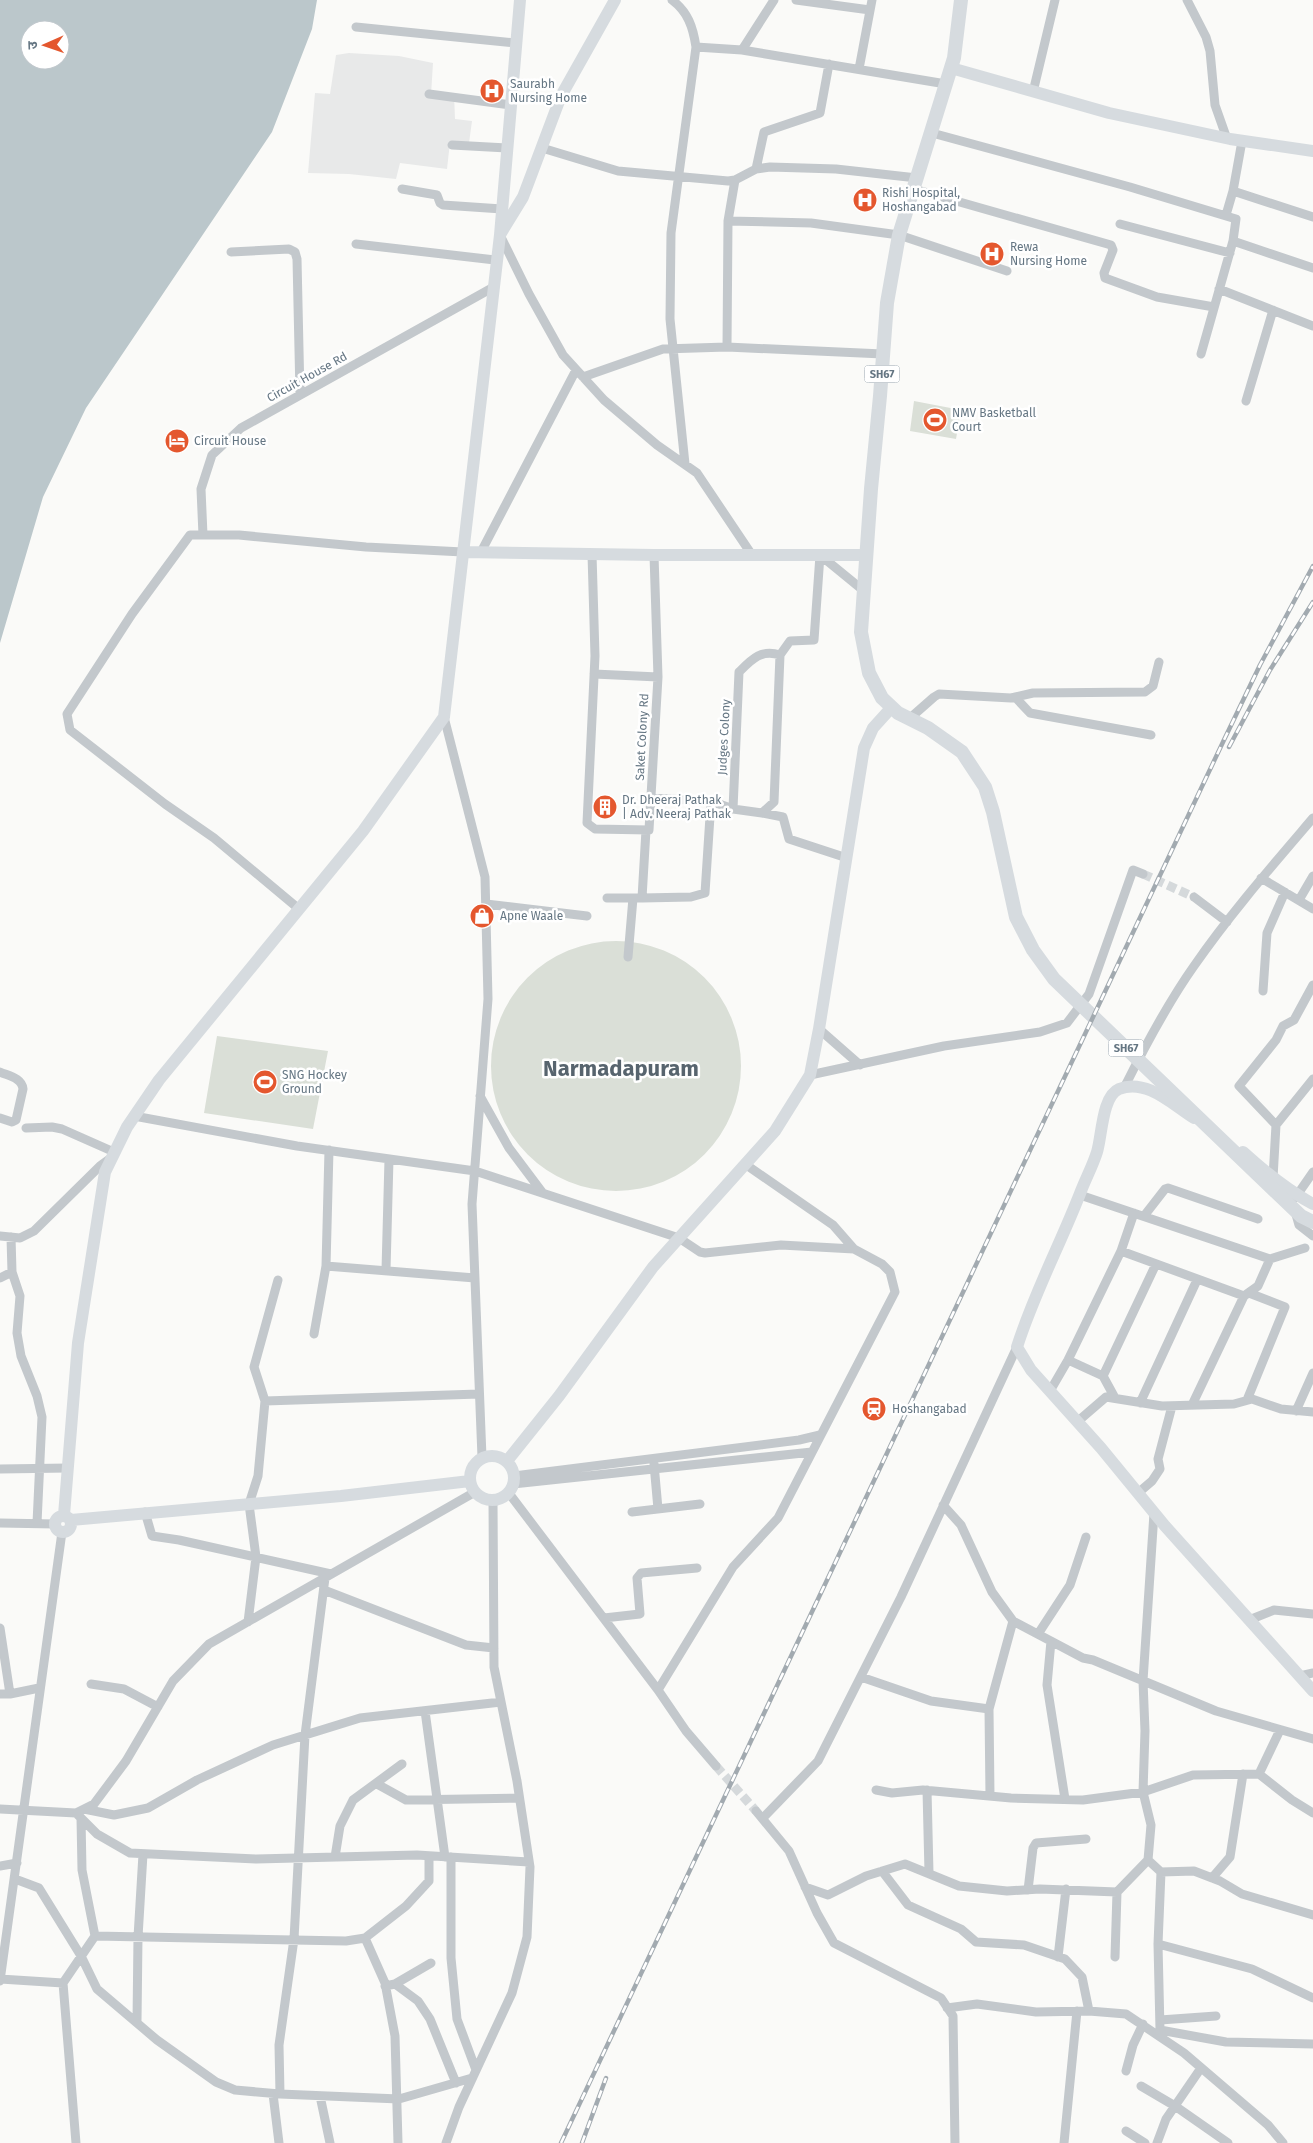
<svg xmlns="http://www.w3.org/2000/svg" width="1313" height="2143" font-family="'Fira Sans','Noto Sans Devanagari',sans-serif">
<style>
.built{fill:#e8e9e9}
.green{fill:#dadfd7}
.water{fill:#bbc7cb;fill-rule:evenodd}
.lines{fill:none;stroke-linecap:round;stroke-linejoin:round}
.street-tunnel{stroke:#d5d9db;stroke-width:9;stroke-dasharray:9 4.5;stroke-linecap:butt}
.street{stroke:#c3c8cc;stroke-width:9}
.secondary{stroke:#d6dbdf;stroke-width:12}
.primary{stroke:#d6dbdf;stroke-width:14}
.rail-casing{stroke:#a2aab0;stroke-width:4.5}
.rail{stroke:#fff;stroke-width:2.5;stroke-dasharray:8;stroke-linecap:butt}
.labels{text-anchor:middle;dominant-baseline:central;stroke-width:5;stroke-linejoin:round;paint-order:stroke}
.shield{fill:#fff;stroke:#939fa8;stroke-width:1}
.shield-label{font-size:11px;font-weight:bold;fill:#657683}
.poi-label{font-size:12px;fill:#657683;stroke:#fff;text-anchor:start}
.street-label{font-size:12px;fill:#657683;stroke:#fff}
.town-label{font-size:22px;font-weight:bold;fill:#57646e;stroke:#fff}
</style>
<rect width="100%" height="100%" fill="#fafaf8"/>
<path class="built" d="M 349,53 L 399,56 L 433,63 L 431,95 L 454,94 L 455,119 L 472,121 L 469,143 L 450,142 L 447,169 L 400,163 L 396,179 L 349,174 L 308,173 L 315,93 L 330,94 L 336,55 Z"/>
<path class="green" d="M 914,401 L 961,410 L 956,439 L 910,431 Z
M491 1066a125 125 0 1 1 250 0a125 125 0 1 1-250 0Z
M 217,1036 L 328,1051 L 313,1129 L 204,1113 Z"/>
<path class="water" d="M 0,0 L 317,0 L 312,29 L 272,132 L 86,408 L 43,497 L 0,643 ZM 30,30 L 60,30 L 60,60 L 30,60 Z"/>
<g class="lines">
<path class="street-tunnel" d="M 1143,874 L 1194,897
M 716,1766 L 756,1811"/>
<path class="street" d="M 672,0 C 688,12 693,27 696,47 L 671,233 L 670,319 L 685,464
M 796,0 L 870,10
M 1187,0 L 1206,37 L 1210,51 L 1215,105 L 1227,139
M 356,27 L 516,43
M 696,47 L 742,50 L 946,84
M 742,50 L 774,0
M 859,69 L 872,0
M 1033,92 L 1055,0
M 429,94 L 511,105
M 932,133 L 1130,187 L 1236,219 L 1233,241 L 1201,354
M 1242,141 L 1233,191 L 1313,217
M 452,145 L 507,148
M 542,148 L 618,171 L 728,181 L 735,180 L 756,169 L 770,167 L 836,169 L 917,178
M 756,169 L 764,132 L 820,113 L 829,64
M 402,189 L 437,195 L 440,203 L 443,205 L 502,209
M 914,189 L 1111,245 L 1113,250 L 1104,273 L 1105,278 L 1157,297 L 1214,307
M 1226,215 L 1233,191
M 728,221 L 811,223 L 899,235 L 1007,271
M 1120,224 L 1230,253
M 500,235 L 529,294 L 563,355 L 604,400 L 657,445 L 697,473 L 752,555
M 1233,241 L 1313,268
M 356,244 L 495,260
M 231,252 L 289,249 L 295,252 L 297,259 L 300,395
M 1219,289 L 1313,326
M 727,347 L 728,221 L 735,180
M 583,377 L 663,349 L 727,347 L 883,354
M 1246,401 L 1273,310
M 203,535 L 201,489 L 212,455 L 241,428 L 492,288
M 481,552 L 576,370
M 592,554 L 595,656 L 587,823 L 595,829 L 649,830 L 658,677 L 594,674
M 654,555 L 658,677
M 780,655 C 761,649 752,659 739,672 L 733,809 L 762,813 L 774,802 L 780,655 L 790,641 L 814,640 L 820,555 L 864,591
M 1015,697 L 1030,713 L 1151,735
M 444,717 L 485,877 L 488,999 L 472,1204 L 482,1457
M 909,719 L 934,697 L 939,694 L 1011,698 L 1033,693 L 1145,692 L 1153,686 L 1159,662
M 650,798 L 711,801 L 733,809
M 762,813 L 783,817 L 789,839 L 847,858
M 1261,878 L 1313,909
M 1194,897 L 1227,922
M 607,898 L 642,898 L 646,830
M 642,898 L 691,897 L 705,893 L 711,801
M 1299,900 L 1313,876
M 486,904 L 587,916
M 299,909 L 214,838 L 165,804 L 70,730 L 67,714 L 132,614 L 190,535 L 239,535 L 366,547 L 463,552
M 628,957 L 633,898
M 1263,991 L 1267,933 L 1285,892
M 819,1029 L 860,1065
M 0,1072 C 9,1076 22,1078 23,1089 L 16,1120 L 12,1122 L 0,1118
M 810,1075 L 944,1046 L 1040,1032 L 1067,1023 L 1089,994 L 1133,870 L 1143,874
M 1124,1088 C 1145,1046 1167,1004 1194,966 C 1230,914 1272,866 1313,818
M 480,1096 L 509,1148 L 542,1192
M 134,1116 L 297,1146 L 475,1171 L 679,1238 L 700,1252 L 705,1253 L 781,1245 L 854,1249 L 882,1264 L 890,1272 L 895,1292 L 778,1518 L 733,1567 L 658,1690
M 1276,1125 L 1313,1079
M 26,1128 L 52,1127 L 62,1129 L 114,1152
M 745,1164 L 833,1225 L 854,1249
M 1273,1178 L 1276,1125 L 1239,1086 L 1276,1040 L 1283,1026 L 1294,1020 L 1313,985
M 1080,1195 L 1270,1259 L 1305,1248
M 1295,1198 L 1313,1172
M 1295,1211 L 1299,1225 L 1313,1236
M 1134,1213 L 1121,1251 L 1244,1296
M 1144,1216 L 1165,1189 L 1168,1188 L 1258,1219
M 0,1236 L 20,1238 L 34,1231 L 100,1166 L 111,1158
M 11,1237 L 12,1272 L 20,1296 L 17,1333 L 21,1356 L 37,1396 L 42,1417 L 37,1523
M 326,1266 L 475,1278
M 386,1270 L 389,1159
M 0,1278 L 12,1272
M 314,1334 L 326,1266 L 329,1150
M 1068,1360 L 1103,1376
M 1050,1391 L 1068,1360 L 1121,1251
M 1115,1398 L 1103,1376 L 1156,1264
M 1247,1400 L 1285,1307 L 1249,1293
M 265,1401 L 479,1394
M 1140,1403 L 1197,1280
M 1192,1405 L 1244,1296 L 1258,1286 L 1270,1259
M 1296,1411 L 1313,1373
M 1077,1422 L 1106,1397 L 1162,1406 L 1234,1404 L 1252,1399 L 1281,1409 L 1313,1412
M 654,1464 L 658,1509
M 0,1469 L 68,1468
M 514,1476 L 799,1440 L 820,1435
M 513,1484 L 812,1452
M 508,1492 L 658,1690 L 686,1731 L 716,1766
M 1138,1493 L 1152,1481 L 1160,1469 L 1158,1459 L 1172,1406
M 943,1505 L 961,1525 L 992,1592 L 1013,1621 L 1083,1658 L 1093,1660 L 1216,1711 L 1313,1739
M 145,1512 L 152,1536 L 179,1540 L 331,1574
M 632,1512 L 700,1504
M 1154,1513 L 1143,1681 L 1145,1731 L 1143,1792 L 1151,1825 L 1148,1860 L 1161,1872 L 1158,1944 L 1160,2030
M 0,1523 L 55,1524
M 324,1590 L 466,1645 L 494,1648
M 604,1618 L 640,1614 L 637,1578 L 641,1573 L 697,1568
M 1249,1620 L 1274,1610 L 1313,1614
M 248,1622 L 256,1557 L 249,1504 L 258,1476 L 265,1401 L 254,1367 L 278,1280
M 0,1628 L 10,1694
M 1038,1634 L 1070,1585 L 1086,1537
M 1051,1641 L 1047,1685 L 1065,1799
M 1300,1676 L 1313,1673
M 861,1677 L 931,1701 L 989,1709
M 91,1684 L 124,1689 L 158,1707
M 0,1694 L 10,1694 L 39,1688
M 425,1711 L 445,1857
M 1259,1774 L 1280,1730
M 377,1784 L 406,1800 L 519,1798
M 876,1790 L 892,1793 L 923,1790 L 1011,1798 L 1083,1800 L 1143,1792 L 1193,1775 L 1259,1774 L 1292,1800 L 1313,1813
M 927,1790 L 929,1873
M 990,1796 L 989,1709 L 1013,1621
M 0,1809 L 76,1813 L 94,1804 L 126,1761 L 173,1681 L 209,1644 L 475,1492
M 84,1809 L 114,1815 L 148,1808 L 197,1780 L 273,1745 L 360,1718 L 501,1702
M 756,1811 L 789,1851 L 817,1913 L 834,1943 L 941,1998 L 953,2016 L 955,2143
M 76,1813 L 97,1834 L 130,1853 L 256,1859 L 417,1855 L 529,1862
M 81,1818 L 82,1870 L 95,1936
M 763,1818 L 818,1761 L 901,1597 L 1017,1347
M 335,1857 L 340,1826 L 353,1800 L 402,1764
M 451,1857 L 451,1958 L 457,2019 L 476,2070
M 0,1866 L 17,1863
M 882,1871 L 908,1905 L 961,1929 L 976,1942 L 1024,1945 L 1065,1959 L 1082,1977 L 1089,2011
M 1161,1872 L 1194,1871 L 1220,1881 L 1242,1894 L 1313,1915
M 1212,1878 L 1230,1857 L 1243,1774
M 15,1879 L 39,1888 L 81,1956 L 97,1989 L 157,2040 L 216,2082 L 235,2090 L 280,2094 L 399,2099 L 472,2078
M 805,1887 L 828,1895 L 866,1876 L 905,1864 L 959,1886 L 1007,1891 L 1040,1889 L 1117,1892 L 1148,1860
M 1028,1890 L 1033,1848 L 1036,1843 L 1086,1839
M 365,1938 L 385,1983 L 395,2036 L 398,2143
M 1158,1944 L 1252,1969 L 1313,1998
M 1058,1957 L 1066,1889
M 1115,1957 L 1117,1892
M 0,1979 L 63,1983
M 0,1981 L 62,1532
M 395,1984 L 431,1963
M 385,1986 L 395,1984 L 418,2001 L 430,2019 L 456,2083
M 947,2008 L 977,2004 L 1036,2012 L 1089,2011 L 1126,2014 L 1184,2053 L 1268,2125 L 1283,2143
M 1160,2020 L 1216,2016
M 137,2021 L 138,1937 L 143,1854
M 1158,2035 L 1160,2030 L 1226,2042 L 1313,2044
M 1126,2071 L 1133,2045 L 1143,2024
M 1141,2086 L 1175,2106 L 1228,2143
M 273,2094 L 279,2143
M 280,2094 L 279,2045 L 294,1939 L 305,1735 L 325,1578
M 320,2096 L 330,2143
M 1126,2131 L 1145,2143
M 76,2143 L 63,1983 L 95,1936 L 346,1941 L 365,1938 L 406,1906 L 429,1881 L 429,1856
M 446,2143 L 459,2107 L 512,1993 L 527,1937 L 530,1867 L 517,1781 L 494,1667 L 493,1500
M 1064,2143 L 1077,2011
M 1157,2143 L 1166,2119 L 1201,2068"/>
<path class="secondary" d="M 951,68 L 1109,113 L 1230,139 L 1313,151
M 501,233 L 523,197 L 561,96 L 615,0
M 463,552 L 654,555 L 866,555
M 1194,1118 C 1172,1104 1146,1078 1119,1089 C 1102,1096 1102,1136 1097,1152 C 1093,1165 1086,1178 1081,1191 C 1061,1243 1034,1293 1017,1347 L 1031,1370 L 1101,1448 L 1165,1526 L 1313,1691
M 1243,1152 C 1265,1172 1287,1190 1313,1204
M470 1478a22 22 0 1 1 44 0a22 22 0 1 1-44 0Z
M 507,1461 L 559,1396 L 653,1267 L 775,1131 L 810,1075 L 819,1029 L 864,748 L 873,728 L 892,707
M 64,1515 L 78,1343 L 105,1172 L 127,1127 L 159,1080 L 363,831 L 444,717 L 500,235 L 520,0
M55 1524a8 8 0 1 1 16 0a8 8 0 1 1-16 0Z
M 71,1520 L 341,1496 L 470,1481"/>
<path class="primary" d="M 961,0 L 954,58 L 899,235 L 887,303 L 880,396 L 871,489 L 861,632 L 869,673 L 882,698 L 898,713 L 928,728 L 962,752 L 985,787 L 993,812 L 1016,917 L 1033,950 L 1054,979 L 1301,1216 L 1313,1222"/>
<defs>
<path id="rail" d="M 1229,747 L 1270,670 L 1313,602
M 561,2143 L 1223,742 L 1260,665 L 1313,566
M 582,2143 L 606,2078"/>
</defs>
<use href="#rail" class="rail-casing"/>
<use href="#rail" class="rail"/>
</g>
<defs>
<symbol id="hospital-disc" viewBox="-11 -11 22 22"><circle r="9.5" fill="#e4572e" stroke="#fff"/><path d="M-5-5h3v3.5h4V-5h3V5h-3V1.5h-4V5h-3Z" fill="#fff"/></symbol>
<symbol id="stadium-disc" viewBox="-11 -11 22 22"><circle r="9.5" fill="#e4572e" stroke="#fff"/><path d="M0-5a6.5 5 0 1 0 0 10a6.5 5 0 1 0 0-10ZM-3.5-1.8h7v3.6h-7Z" fill="#fff"/></symbol>
<symbol id="hotel-disc" viewBox="-11 -11 22 22"><circle r="9.5" fill="#e4572e" stroke="#fff"/><path d="M-6-4.5h1.5V1H6V5H4.5V3h-9V5H-6ZM-4 0a1.8 1.8 0 1 1 3.6 0ZM.5 0V-2.5h3Q6-2.5 6 0Z" fill="#fff"/></symbol>
<symbol id="building-disc" viewBox="-11 -11 22 22"><circle r="9.5" fill="#e4572e" stroke="#fff"/><path d="M-4-6H4V6H1V3H-1V6H-4ZM-2.5-4.3h1.7v1.8h-1.7ZM.8-4.3h1.7v1.8H.8ZM-2.5-1h1.7V.8h-1.7ZM.8-1h1.7V.8H.8Z" fill="#fff"/></symbol>
<symbol id="shop-disc" viewBox="-11 -11 22 22"><circle r="9.5" fill="#e4572e" stroke="#fff"/><path d="M-5-2.5h2.3a2.7 3.5 0 0 1 5.4 0H5L5.5 6h-11ZM-1.5-2.5h3a1.5 2.3 0 0 0-3 0Z" fill="#fff"/></symbol>
<symbol id="station-disc" viewBox="-11 -11 22 22"><circle r="9.5" fill="#e4572e" stroke="#fff"/><path d="M-3-6H3Q5-6 5-4V2Q5 4 3 4L4.5 6H3L1.5 4h-3L-3 6H-4.5L-3 4Q-5 4-5 2V-4Q-5-6-3-6ZM-3.5-4v3h7v-3ZM-3.5 1v1.5H-2V1ZM2 1v1.5H3.5V1Z" fill="#fff"/></symbol>
</defs>
<g fill-rule="evenodd">
<use href="#hospital-disc" x="478" y="77" width="28" height="28"/>
<use href="#hospital-disc" x="851" y="186" width="28" height="28"/>
<use href="#hospital-disc" x="978" y="240" width="28" height="28"/>
<use href="#stadium-disc" x="921" y="406" width="28" height="28"/>
<use href="#hotel-disc" x="163" y="427" width="28" height="28"/>
<use href="#building-disc" x="591" y="793" width="28" height="28"/>
<use href="#shop-disc" x="468" y="902" width="28" height="28"/>
<use href="#stadium-disc" x="251" y="1068" width="28" height="28"/>
<use href="#station-disc" x="860" y="1395" width="28" height="28"/>
</g>
<g class="labels">
<g class="shield">
<rect x="864.5" y="365.5" width="35" height="17" rx="4"/>
<rect x="1108.5" y="1039.5" width="35" height="17" rx="4"/>
</g>
<g class="shield-label">
<text x="882" y="374">SH67</text>
<text x="1126" y="1048">SH67</text>
</g>
<g class="poi-label">
<text x="510" y="84">Saurabh<tspan x="510" dy="14">Nursing Home</tspan></text>
<text x="882" y="193">Rishi Hospital,<tspan x="882" dy="14">Hoshangabad</tspan></text>
<text x="1010" y="247">Rewa<tspan x="1010" dy="14">Nursing Home</tspan></text>
<text x="952" y="413">NMV Basketball<tspan x="952" dy="14">Court</tspan></text>
<text x="194" y="441">Circuit House</text>
<text x="622" y="800">Dr. Dheeraj Pathak<tspan x="622" dy="14">| Adv. Neeraj Pathak</tspan></text>
<text x="500" y="916">Apne Waale</text>
<text x="282" y="1075">SNG Hockey<tspan x="282" dy="14">Ground</tspan></text>
<text x="892" y="1409">Hoshangabad</text>
</g>
<g class="street-label">
<text transform="translate(307 377) rotate(-29)">Circuit House Rd</text>
<text transform="translate(642 737) rotate(-87)">Saket Colony Rd</text>
<text transform="translate(724 737) rotate(-87)">Judges Colony</text>
</g>
<g class="town-label">
<text x="621" y="1068">Narmadapuram</text>
</g>
</g>
<g transform="translate(45 45) rotate(268)"><circle r="24" fill="#ffffff" stroke="#c1c8cd"/>
<path d="M0-4L9 19L0 12L-9 19Z" fill="#e4572e"/>
<text y="-8" font-size="14" font-weight="bold" text-anchor="middle" fill="#657683">उ</text>
</g>
</svg>
